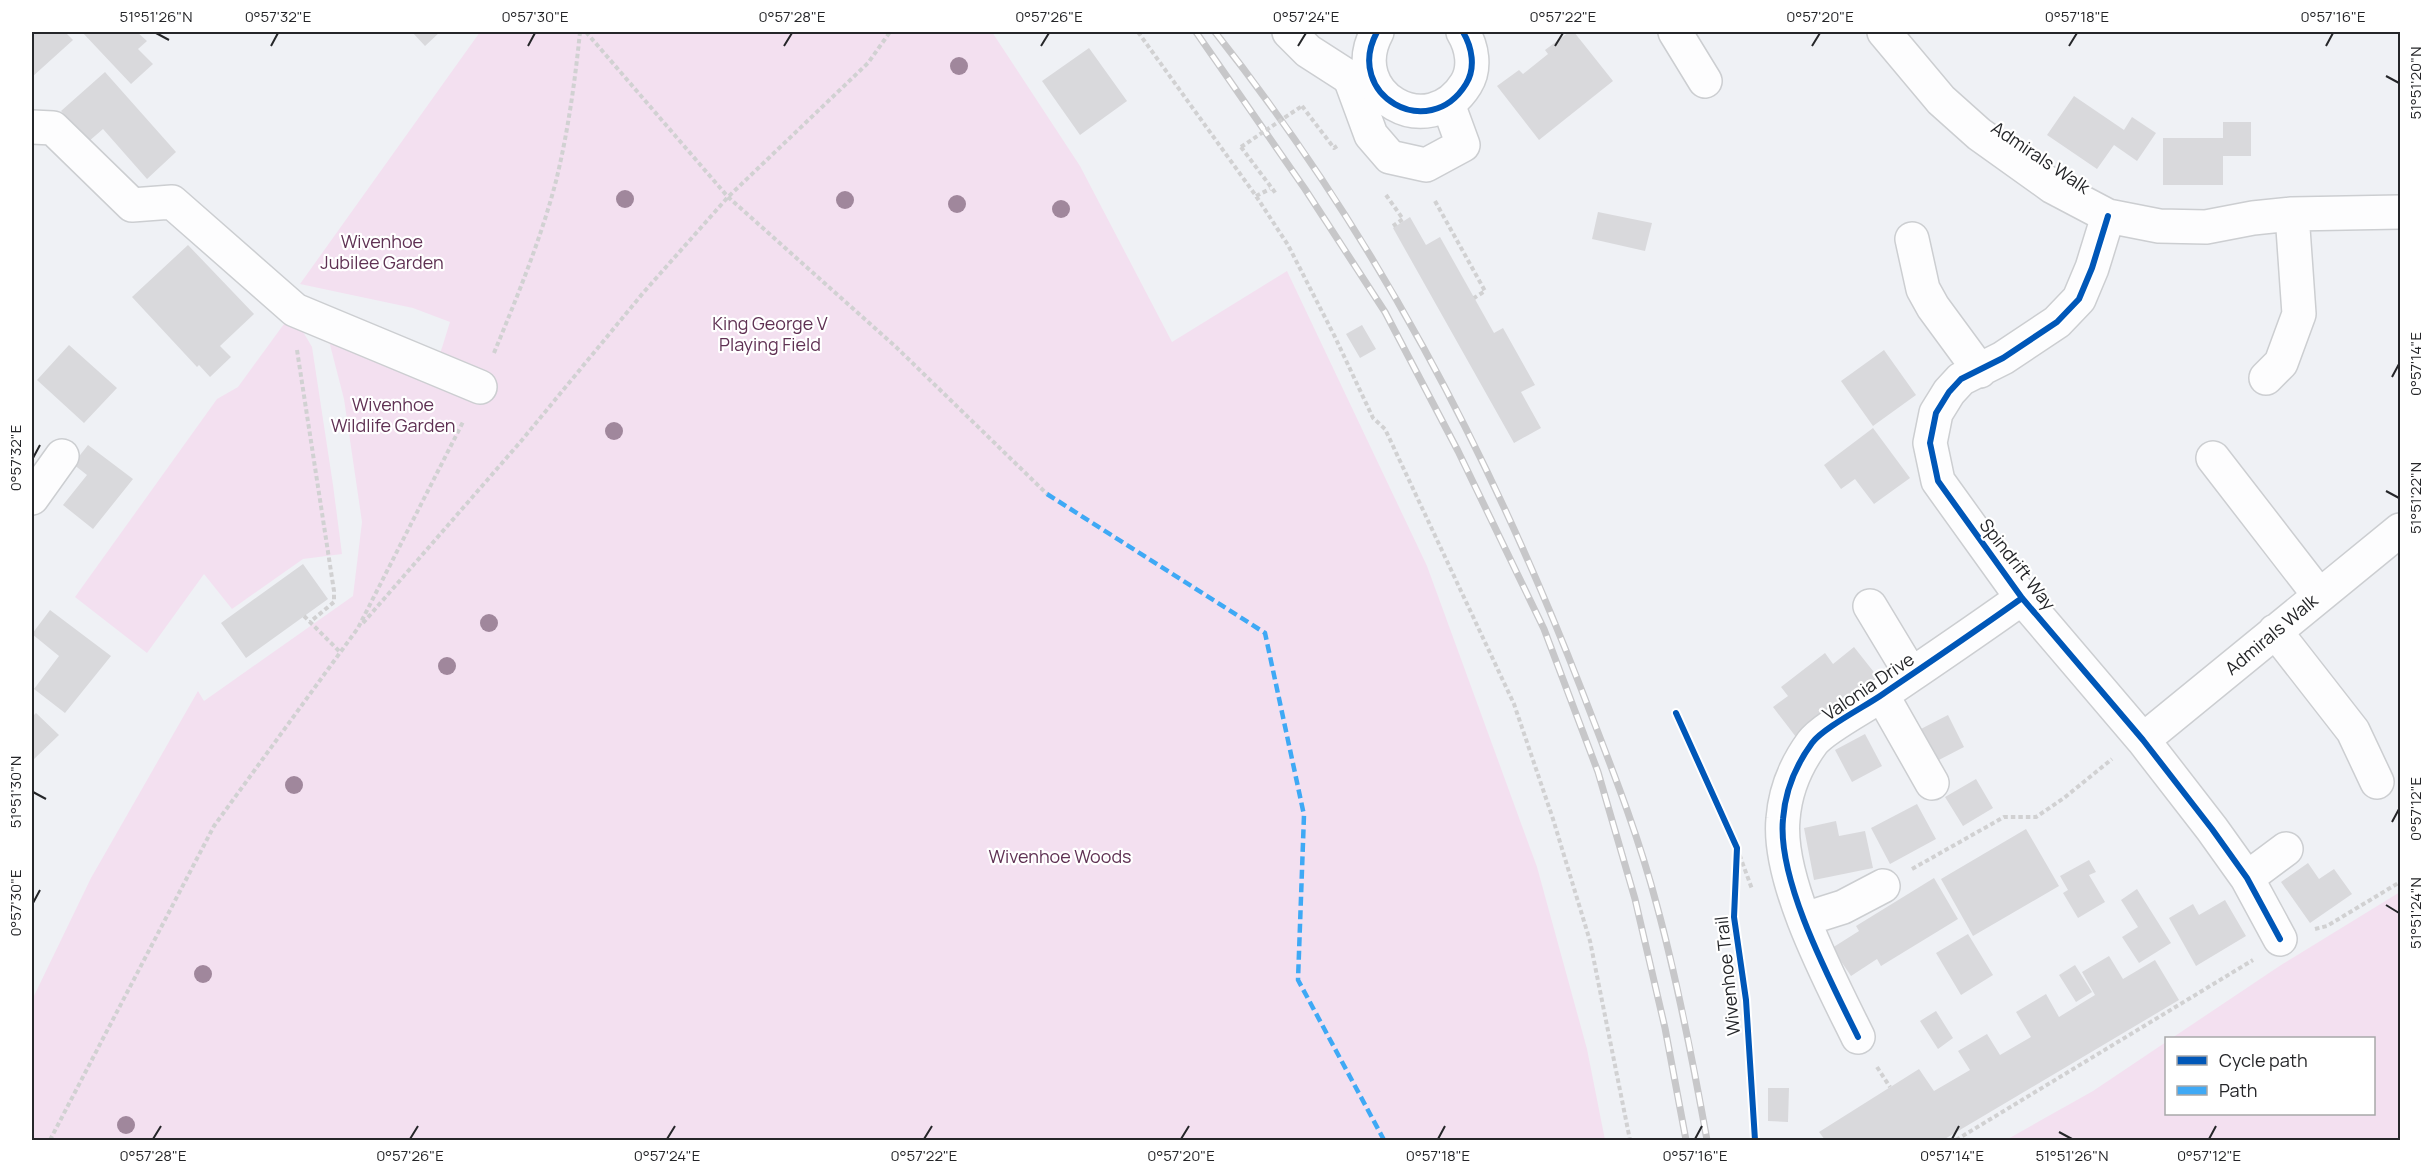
<svg xmlns="http://www.w3.org/2000/svg" width="2432" height="1172" font-family="Manrope,sans-serif">
<style>
.green{fill:#f3e0f0}
.building{fill:#d9d9dc}
.lines{fill:none;stroke-linecap:round;stroke-linejoin:round}
.minor-casing{stroke:#ccced1;stroke-width:36}
.major-casing{stroke:#ccced1;stroke-width:36}
.path{stroke:#d1d1d2;stroke-width:4;stroke-dasharray:4.5 3;stroke-linecap:butt}
.minor{stroke:#fdfdfe;stroke-width:33}
.major{stroke:#fdfdfe;stroke-width:33}
.rail-casing{stroke:#c7c7c9;stroke-width:7}
.rail{stroke:#fff;stroke-width:4.5;stroke-dasharray:14;stroke-linecap:butt}
.path-bridge{stroke:#d1d1d2;stroke-width:4;stroke-dasharray:4.5 3;stroke-linecap:butt}
.quiet{stroke:#3fa9f5;stroke-width:4.5;stroke-dasharray:9 4.5;stroke-linecap:butt}
.cycleway-casing{stroke:#fff;stroke-width:10}
.cycleway{stroke:#0057b8;stroke-width:6}
.tree{fill:#a0879c}
.ticks{fill:none;stroke:#252629;stroke-width:2}
.labels{text-anchor:middle;dominant-baseline:central;stroke-width:4.5;stroke-linejoin:round;paint-order:stroke}
.street-label{font-size:18px;fill:#252629;stroke:#fff}
.park-label{font-size:18px;fill:#5f3153;stroke:#fff}
.neatline{fill:none;stroke:#252629;stroke-width:2}
.ticks-label{font-size:15px;text-anchor:middle;fill:#252629}
</style>
<rect width="100%" height="100%" fill="#eff1f5"/>
<path class="green" d="M 480,32 L 992,32 L 1080,166 L 1172,342 L 1287,271 L 1427,566 L 1537,867 L 1587,1049 L 1605,1140 L 32,1140 L 32,1000 L 91,878 L 198,691 L 204,701 L 353,596 L 362,522 L 344,399 L 328,337 L 434,373 L 450,322 L 413,308 L 300,284 Z
M 292,313 L 312,347 L 333,485 L 342,554 L 303,559 L 232,609 L 204,574 L 147,653 L 75,597 L 217,399 L 238,387 Z
M 2400,892 L 2400,1140 L 2006,1140 L 2093,1091 L 2166,1042 L 2166,1114 L 2374,1114 L 2374,1038 L 2172,1038 L 2281,965 Z"/>
<path class="building" d="M 32,32 L 65,32 L 73,40 L 32,77 Z
M 82,32 L 137,32 L 147,41 L 138,49 L 153,64 L 131,84 Z
M 412,32 L 440,32 L 425,46 Z
M 1569,32 L 1574,32 L 1613,81 L 1539,140 L 1497,86 L 1519,70 L 1523,74 L 1548,54 L 1545,50 Z
M 1089,48 L 1127,101 L 1080,135 L 1042,81 Z
M 105,72 L 176,152 L 147,179 L 103,129 L 88,142 L 61,111 Z
M 2074,96 L 2124,130 L 2132,117 L 2156,133 L 2137,161 L 2114,145 L 2097,169 L 2047,135 Z
M 2223,122 L 2251,122 L 2251,156 L 2223,156 L 2223,185 L 2163,185 L 2163,138 L 2223,138 Z
M 1598,212 L 1652,223 L 1645,251 L 1592,239 Z
M 1410,217 L 1426,245 L 1440,237 L 1494,333 L 1503,328 L 1535,385 L 1521,392 L 1541,428 L 1514,443 L 1393,228 Z
M 188,245 L 254,314 L 220,346 L 231,357 L 210,377 L 199,365 L 197,367 L 132,297 Z
M 1362,325 L 1376,349 L 1360,358 L 1346,334 Z
M 69,345 L 117,388 L 84,423 L 37,380 Z
M 1884,350 L 1916,395 L 1873,426 L 1841,381 Z
M 1873,428 L 1910,478 L 1874,504 L 1855,479 L 1841,489 L 1824,465 Z
M 88,445 L 133,479 L 93,529 L 63,505 L 87,475 L 73,464 Z
M 303,564 L 328,599 L 246,658 L 221,623 Z
M 50,610 L 111,656 L 65,713 L 34,689 L 59,656 L 32,634 Z
M 1854,647 L 1877,676 L 1796,737 L 1773,707 L 1788,696 L 1781,687 L 1825,653 L 1833,664 Z
M 36,713 L 59,735 L 32,761 L 32,717 Z
M 1948,715 L 1964,747 L 1935,762 L 1917,731 Z
M 1865,734 L 1882,766 L 1852,782 L 1835,750 Z
M 1976,779 L 1993,808 L 1963,826 L 1945,797 Z
M 1917,804 L 1936,839 L 1890,864 L 1871,828 Z
M 1836,821 L 1839,836 L 1865,831 L 1873,868 L 1814,880 L 1804,828 Z
M 2026,829 L 2059,886 L 1973,936 L 1941,879 Z
M 2089,860 L 2096,872 L 2089,875 L 2105,902 L 2078,918 L 2063,893 L 2068,890 L 2060,876 Z
M 2308,863 L 2319,879 L 2334,869 L 2352,894 L 2310,923 L 2281,882 Z
M 1934,878 L 1958,919 L 1881,966 L 1877,959 L 1851,976 L 1832,948 L 1859,931 L 1856,926 Z
M 2137,889 L 2171,943 L 2139,963 L 2122,937 L 2138,927 L 2121,900 Z
M 2225,900 L 2246,936 L 2196,966 L 2169,918 L 2193,904 L 2199,915 Z
M 1968,934 L 1993,975 L 1961,995 L 1936,953 Z
M 2109,956 L 2123,979 L 2155,960 L 2179,1000 L 1943,1140 L 1825,1140 L 1819,1132 L 1919,1069 L 1934,1091 L 1970,1070 L 1958,1051 L 1987,1034 L 2000,1055 L 2031,1037 L 2016,1012 L 2046,994 L 2059,1017 L 2095,995 L 2082,972 Z
M 2075,965 L 2092,992 L 2076,1002 L 2059,975 Z
M 1936,1011 L 1953,1038 L 1938,1049 L 1920,1021 Z
M 1768,1088 L 1789,1088 L 1788,1122 L 1768,1121 Z"/>
<g class="lines">
<defs>
<path id="minor" d="M 1675,32 L 1705,81
M 1884,32 L 1941,100 L 1979,134 L 2053,187 L 2108,216 L 2159,226 L 2206,227 L 2253,218 L 2292,214 L 2400,212
M 1350,78 L 1371,135 L 1390,157 L 1426,165 L 1463,145 L 1448,104
M 32,127 L 53,128 L 132,205 L 172,202 L 295,310 L 480,387
M 2108,216 L 2092,268 L 2079,299 L 2057,322 L 2003,358 L 1961,379 L 1949,392 L 1936,413 L 1930,443 L 1938,481 L 2022,598 L 2143,740 L 2212,829 L 2247,878 L 2280,939
M 1912,239 L 1923,289 L 1933,307 L 1980,371
M 2266,378 L 2281,363 L 2299,314 L 2292,214
M 2213,458 L 2319,595
M 32,498 L 62,456
M 1870,606 L 1911,674
M 2275,631 L 2353,731 L 2377,782
M 1882,695 L 1932,783
M 2143,740 L 2400,530
M 2247,878 L 2286,849
M 1805,919 L 1843,907 L 1883,886
M 1858,1037 C 1831,982 1777,881 1783,819 C 1785,792 1796,765 1812,743 C 1823,728 1866,706 1883,694 C 1930,662 1976,631 2022,598"/>
<path id="major" d="M 1289,32 L 1308,51 L 1350,78 L 1374,84
M 1377,32 C 1343,95 1429,144 1466,84 C 1476,68 1472,47 1463,32"/>
</defs>
<use href="#minor" class="minor-casing"/>
<use href="#major" class="major-casing"/>
<path class="path" d="M 586,32 L 728,197 L 895,346 L 1047,494
M 1138,32 L 1256,196 L 1288,245 L 1335,337 L 1373,418 L 1385,429 L 1514,704 L 1553,819 L 1590,941 L 1630,1140
M 1302,106 L 1334,148 L 1337,146
M 1241,147 L 1277,195
M 1386,195 L 1403,219 L 1393,226
M 1256,196 L 1270,189
M 1435,201 L 1485,291 L 1474,298
M 297,350 L 334,591 L 334,602 L 310,622
M 494,353 C 517,297 541,239 556,181 C 568,132 575,81 580,32
M 304,616 L 340,652
M 363,623 L 522,440 L 643,293 L 728,197 L 868,63 L 890,32
M 1737,848 L 1752,889
M 1912,869 L 2004,817 L 2036,817 L 2064,798 L 2112,759
M 2315,929 L 2327,926 L 2400,882
M 1877,1067 L 1890,1087
M 50,1140 L 214,826 L 358,628 L 464,420
M 1956,1140 L 2253,960"/>
<use href="#minor" class="minor"/>
<use href="#major" class="major"/>
<defs>
<path id="rail" d="M 1196,32 L 1305,189 L 1385,312 L 1458,451 L 1544,629 L 1598,772 L 1635,899 L 1665,1028 L 1686,1140
M 1215,32 C 1374,233 1489,452 1582,691 C 1609,761 1638,833 1657,906 C 1678,983 1693,1062 1707,1140"/>
</defs>
<use href="#rail" class="rail-casing"/>
<use href="#rail" class="rail"/>
<path class="path-bridge" d="M 1241,147 L 1302,106"/>
<path class="quiet" d="M 1047,494 L 1265,633 L 1304,815 L 1298,980 L 1384,1140"/>
<defs>
<path id="cycleway" d="M 1377,32 C 1343,95 1429,144 1466,84 C 1476,68 1472,47 1463,32
M 2108,216 L 2092,268 L 2079,299 L 2057,322 L 2003,358 L 1961,379 L 1949,392 L 1936,413 L 1930,443 L 1938,481 L 2022,598 L 2143,740 L 2212,829 L 2247,878 L 2280,939
M 1676,713 L 1737,848 L 1734,917 L 1746,1000 L 1755,1140
M 1858,1037 C 1831,982 1777,881 1783,819 C 1785,792 1796,765 1812,743 C 1823,728 1866,706 1883,694 C 1930,662 1976,631 2022,598"/>
</defs>
<use href="#cycleway" class="cycleway-casing"/>
<use href="#cycleway" class="cycleway"/>
</g>
<g class="tree">
<circle cx="959" cy="66" r="9"/>
<circle cx="625" cy="199" r="9"/>
<circle cx="845" cy="200" r="9"/>
<circle cx="957" cy="204" r="9"/>
<circle cx="1061" cy="209" r="9"/>
<circle cx="614" cy="431" r="9"/>
<circle cx="489" cy="623" r="9"/>
<circle cx="447" cy="666" r="9"/>
<circle cx="294" cy="785" r="9"/>
<circle cx="203" cy="974" r="9"/>
<circle cx="126" cy="1125" r="9"/>
</g>
<path class="ticks" d="M 156,33 L 169,40M 271,46 L 278,33M 528,46 L 535,33M 784,46 L 792,33M 1041,46 L 1049,33M 1298,46 L 1306,33M 1555,46 L 1563,33M 1812,46 L 1820,33M 2069,46 L 2077,33M 2326,46 L 2333,33M 2386,76 L 2399,83M 2392,377 L 2399,364M 33,458 L 40,445M 2386,491 L 2399,498M 33,792 L 46,799M 2392,822 L 2399,809M 33,903 L 40,890M 2386,905 L 2399,913M 2059,1132 L 2072,1139M 153,1139 L 161,1126M 410,1139 L 418,1126M 667,1139 L 675,1126M 924,1139 L 932,1126M 1181,1139 L 1189,1126M 1438,1139 L 1445,1126M 1695,1139 L 1702,1126M 1952,1139 L 1959,1126M 2209,1139 L 2216,1126"/>
<g class="labels">
<g class="street-label">
<text transform="translate(2041 157) rotate(34)">Admirals Walk</text>
<text transform="translate(2018 564) rotate(52)">Spindrift Way</text>
<text transform="translate(2271 634) rotate(-40)">Admirals Walk</text>
<text transform="translate(1868 686) rotate(-34)">Valonia Drive</text>
<text transform="translate(1727 976) rotate(-96)">Wivenhoe Trail</text>
</g>
<g class="park-label">
<text x="382" y="241">Wivenhoe<tspan x="382" dy="21">Jubilee Garden</tspan></text>
<text x="770" y="323">King George V<tspan x="770" dy="21">Playing Field</tspan></text>
<text x="393" y="404">Wivenhoe<tspan x="393" dy="21">Wildlife Garden</tspan></text>
<text x="1060" y="856">Wivenhoe Woods</text>
</g>
</g>
<rect width="2432" height="1172" fill="none" stroke="#ffffff" stroke-width="66"/>
<rect x="2165" y="1037" width="210" height="78" fill="#ffffff" stroke="#a8a8a9" stroke-width="1.5"/>
<rect x="2177" y="1056" width="30" height="9" fill="#0057b8" stroke="#a8a8a9" stroke-width="1.5"/>
<text x="2219" y="1067" font-size="18" fill="#252629">Cycle path</text>
<rect x="2177" y="1086" width="30" height="9" fill="#3fa9f5" stroke="#a8a8a9" stroke-width="1.5"/>
<text x="2219" y="1097" font-size="18" fill="#252629">Path</text>
<rect x="33" y="33" width="2366" height="1106" class="neatline"/>
<g class="ticks-label">
<text x="156" y="22">51°51'26"N</text>
<text x="278" y="22">0°57'32"E</text>
<text x="535" y="22">0°57'30"E</text>
<text x="792" y="22">0°57'28"E</text>
<text x="1049" y="22">0°57'26"E</text>
<text x="1306" y="22">0°57'24"E</text>
<text x="1563" y="22">0°57'22"E</text>
<text x="1820" y="22">0°57'20"E</text>
<text x="2077" y="22">0°57'18"E</text>
<text x="2333" y="22">0°57'16"E</text>
<text transform="translate(2416 83) rotate(-90)" y="5">51°51'20"N</text>
<text transform="translate(2416 364) rotate(-90)" y="5">0°57'14"E</text>
<text transform="translate(16 458) rotate(-90)" y="5">0°57'32"E</text>
<text transform="translate(2416 498) rotate(-90)" y="5">51°51'22"N</text>
<text transform="translate(16 792) rotate(-90)" y="5">51°51'30"N</text>
<text transform="translate(2416 809) rotate(-90)" y="5">0°57'12"E</text>
<text transform="translate(16 903) rotate(-90)" y="5">0°57'30"E</text>
<text transform="translate(2416 913) rotate(-90)" y="5">51°51'24"N</text>
<text x="153" y="1161">0°57'28"E</text>
<text x="410" y="1161">0°57'26"E</text>
<text x="667" y="1161">0°57'24"E</text>
<text x="924" y="1161">0°57'22"E</text>
<text x="1181" y="1161">0°57'20"E</text>
<text x="1438" y="1161">0°57'18"E</text>
<text x="1695" y="1161">0°57'16"E</text>
<text x="1952" y="1161">0°57'14"E</text>
<text x="2072" y="1161">51°51'26"N</text>
<text x="2209" y="1161">0°57'12"E</text>
</g>
</svg>
